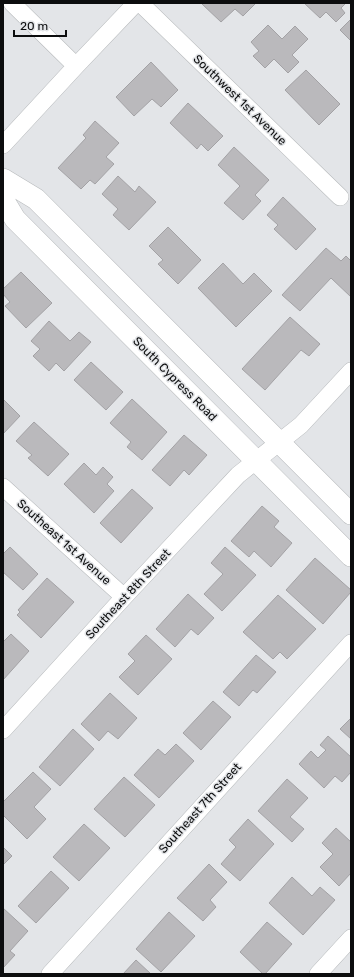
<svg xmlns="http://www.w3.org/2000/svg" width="354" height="977" font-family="Rubik,sans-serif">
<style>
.building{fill:#bab9bc;stroke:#a3a2a5}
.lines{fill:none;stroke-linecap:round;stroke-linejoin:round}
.minor-casing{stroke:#b7babc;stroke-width:18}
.tertiary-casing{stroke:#b7babc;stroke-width:22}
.minor{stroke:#fff;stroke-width:17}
.tertiary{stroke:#fff;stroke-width:21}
.labels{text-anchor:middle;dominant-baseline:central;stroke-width:3;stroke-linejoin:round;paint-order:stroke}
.street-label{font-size:12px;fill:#0c0d0e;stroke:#e3e5e8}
</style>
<rect width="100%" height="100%" fill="#e3e5e8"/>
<path class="building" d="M 202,3 L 256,3 L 243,16 L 235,9 L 221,22 L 202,4 Z
M 304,3 L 346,3 L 341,8 L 345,13 L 336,22 L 326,12 L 320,18 Z
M 351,19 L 351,41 L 340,30 Z
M 268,25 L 282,39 L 295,26 L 308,39 L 292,55 L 299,62 L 288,73 L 274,59 L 265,68 L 253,56 L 259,51 L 251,42 Z
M 151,62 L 178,90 L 161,107 L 152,99 L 134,116 L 116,97 Z
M 306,70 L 340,104 L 319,125 L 285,90 Z
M 188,103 L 223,136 L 208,151 L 201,144 L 197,149 L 170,123 Z
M 95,121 L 119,143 L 106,157 L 114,164 L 95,184 L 90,180 L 81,189 L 58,168 L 86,138 L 83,135 Z
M 234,147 L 269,180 L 255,195 L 261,201 L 243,220 L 224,203 L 240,186 L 218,165 Z
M 118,176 L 135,192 L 139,186 L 156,202 L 129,230 L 113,215 L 118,209 L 102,194 Z
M 283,197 L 316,229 L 296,250 L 274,229 L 278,225 L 267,215 Z
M 168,227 L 201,260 L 178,284 L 158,264 L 163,260 L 149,246 Z
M 326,248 L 341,261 L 346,256 L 351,261 L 351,297 L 331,278 L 300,311 L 282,295 Z
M 223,263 L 243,284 L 254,273 L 272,291 L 236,327 L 198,288 Z
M 21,272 L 52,303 L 26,328 L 5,306 L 10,302 L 3,294 L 3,289 Z
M 290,317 L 320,344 L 309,356 L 301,350 L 265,390 L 242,369 Z
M 49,321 L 70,341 L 79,332 L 91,342 L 64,371 L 56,363 L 49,371 L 33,356 L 40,349 L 31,341 Z
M 91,362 L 123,392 L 106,410 L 74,380 Z
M 3,399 L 20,416 L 3,434 Z
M 132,399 L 167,432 L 142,460 L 127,447 L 131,442 L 110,423 Z
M 34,422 L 69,454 L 48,476 L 28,458 L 32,455 L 16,441 Z
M 184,435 L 207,455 L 189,475 L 184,470 L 170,486 L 152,470 Z
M 84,463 L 96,475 L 103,467 L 113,477 L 107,484 L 114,491 L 94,513 L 64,484 Z
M 132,489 L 153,508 L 121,543 L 100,523 Z
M 262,506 L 279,521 L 274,527 L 292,543 L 271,567 L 254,551 L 249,557 L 231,541 Z
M 10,547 L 38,574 L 23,590 L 3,572 L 3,554 Z
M 225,547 L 256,575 L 222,611 L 204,594 L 223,574 L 211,563 Z
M 315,558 L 351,590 L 351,592 L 323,624 L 286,590 Z
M 47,578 L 74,602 L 41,638 L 17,615 L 20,612 L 18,610 Z
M 188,594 L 214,618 L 198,635 L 191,629 L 175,647 L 156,629 Z
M 278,595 L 316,629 L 287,659 L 280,652 L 273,659 L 243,632 Z
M 11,634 L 29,651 L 3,680 L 3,642 Z
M 146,635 L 172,659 L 138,695 L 119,677 L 135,661 L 128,654 Z
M 256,655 L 276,672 L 257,693 L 253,690 L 239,706 L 223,692 Z
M 110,693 L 137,718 L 118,739 L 108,731 L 99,741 L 81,724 Z
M 213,701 L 231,717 L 201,750 L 183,733 Z
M 351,718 L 351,739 L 340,729 Z
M 73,729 L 94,749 L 60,786 L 39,767 Z
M 328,736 L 351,757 L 351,772 L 342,782 L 335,776 L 324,788 L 299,764 L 311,751 L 318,758 L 326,750 L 320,745 Z
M 176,744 L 194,761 L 159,798 L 134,775 L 158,749 L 165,755 Z
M 33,772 L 51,789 L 34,807 L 46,819 L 27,839 L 3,815 L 3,802 Z
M 124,777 L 155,805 L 125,837 L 94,809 Z
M 287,779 L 308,798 L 290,817 L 304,829 L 292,842 L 258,811 Z
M 248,819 L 274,844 L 240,881 L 221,864 L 236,847 L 229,840 Z
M 84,824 L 110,848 L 79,881 L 53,857 Z
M 336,828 L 351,842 L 351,873 L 339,886 L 320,867 L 333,854 L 322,843 Z
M 3,847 L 12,856 L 3,865 Z
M 209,864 L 227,882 L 210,900 L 216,907 L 203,921 L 177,898 Z
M 51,871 L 69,888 L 36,923 L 18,906 Z
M 292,877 L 312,896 L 320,887 L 335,900 L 303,935 L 269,903 Z
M 3,908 L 28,931 L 10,951 L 15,955 L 3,968 Z
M 169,912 L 195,936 L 161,972 L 136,949 Z
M 267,922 L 292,944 L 265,974 L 263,974 L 240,952 Z
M 136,960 L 151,974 L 123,974 Z"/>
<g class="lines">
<defs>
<path id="minor" d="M 12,3 L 76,66
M 140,3 L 340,197
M 3,145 L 76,66 L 136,3
M 3,487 L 124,597
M 3,730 L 124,597 L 238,475 L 301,425 L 351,371
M 50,974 L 351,643
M 318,974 L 351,938"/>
<path id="tertiary" d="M 3,179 L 36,199 L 351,514
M 3,199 L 15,219 L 351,556"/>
</defs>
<use href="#minor" class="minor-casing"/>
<use href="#tertiary" class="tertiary-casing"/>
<use href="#minor" class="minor"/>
<use href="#tertiary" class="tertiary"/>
</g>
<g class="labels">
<g class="street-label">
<text transform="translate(240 100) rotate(44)">Southwest 1st Avenue</text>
<text transform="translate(175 379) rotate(45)">South Cypress Road</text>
<text transform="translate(64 542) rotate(42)">Southeast 1st Avenue</text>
<text transform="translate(128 594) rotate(-47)">Southeast 8th Street</text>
<text transform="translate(200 808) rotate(-48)">Southeast 7th Street</text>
</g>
</g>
<rect width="354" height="977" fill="none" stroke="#0c0d0e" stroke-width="8"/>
<path d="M14 30v6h52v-6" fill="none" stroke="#0c0d0e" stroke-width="2"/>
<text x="20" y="30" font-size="12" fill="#0c0d0e" stroke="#e3e5e8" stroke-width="3" paint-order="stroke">20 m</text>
</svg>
